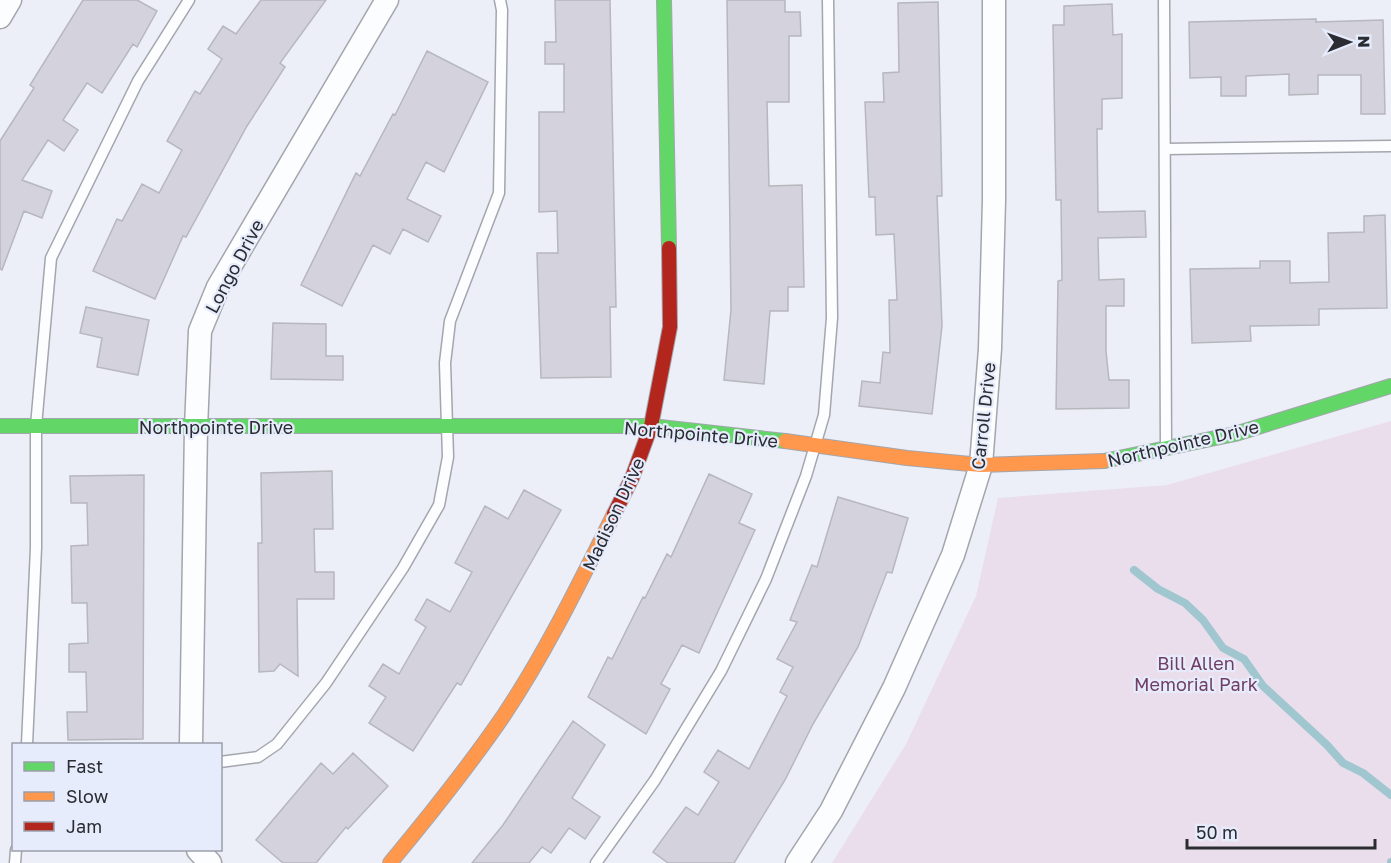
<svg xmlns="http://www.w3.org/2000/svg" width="1391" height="863" font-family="'Golos Text',sans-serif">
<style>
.green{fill:#ebdeec}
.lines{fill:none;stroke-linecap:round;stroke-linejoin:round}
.stream{stroke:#a0c6d0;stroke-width:8}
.building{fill:#d4d2dd;stroke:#b7b7be;stroke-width:1.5}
.lane-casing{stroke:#a4a6ad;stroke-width:13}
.street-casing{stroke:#a4a6ad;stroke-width:25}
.fast-casing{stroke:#a4a6ad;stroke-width:16}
.slow-casing{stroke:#a4a6ad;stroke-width:16}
.jam-casing{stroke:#a4a6ad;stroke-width:16}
.lane{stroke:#fcfdfe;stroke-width:10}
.street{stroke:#fcfdfe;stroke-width:22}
.fast{stroke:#63d668;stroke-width:14}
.slow{stroke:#ff974d;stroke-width:14}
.jam{stroke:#b3261e;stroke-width:14}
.labels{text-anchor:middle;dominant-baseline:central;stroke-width:4.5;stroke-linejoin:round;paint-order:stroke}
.street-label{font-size:18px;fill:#2a2c32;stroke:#e7ecfc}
.park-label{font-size:18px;fill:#703e63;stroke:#e7ecfc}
</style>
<rect width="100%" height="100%" fill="#eceff7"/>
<path class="green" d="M 1391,421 L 1391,863 L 832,863 L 906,744 L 976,596 L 998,498 L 1167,485 Z"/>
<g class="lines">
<path class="stream" d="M 1134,570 L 1158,589 L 1185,603 L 1203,620 L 1223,648 L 1244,659 L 1263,686 L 1327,745 L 1343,763 L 1363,773 L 1391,795
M 1391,863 L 1391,862"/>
</g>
<path class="building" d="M 83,0 L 137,0 L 157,11 L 137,47 L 133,44 L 102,93 L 87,83 L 63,120 L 78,130 L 64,151 L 48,140 L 22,180 L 52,191 L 42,218 L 24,211 L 2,270 L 0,269 L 0,141 L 34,88 L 30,85 Z
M 261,0 L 326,0 L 280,63 L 285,67 L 247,126 L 186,237 L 183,236 L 155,299 L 93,271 L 117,219 L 122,221 L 142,184 L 159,193 L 182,150 L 167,141 L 195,91 L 200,94 L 222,59 L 208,49 L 223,26 L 236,34 Z
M 555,0 L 610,0 L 616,307 L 610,307 L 611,377 L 541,378 L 537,253 L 558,253 L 557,211 L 539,212 L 539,112 L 564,112 L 564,64 L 545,64 L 545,42 L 556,42 Z
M 727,0 L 785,0 L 785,12 L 800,12 L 801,36 L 789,36 L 789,102 L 767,102 L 769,186 L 802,185 L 804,287 L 788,287 L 788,311 L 770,311 L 764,384 L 724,380 L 731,310 Z
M 938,2 L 942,196 L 937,196 L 942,326 L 932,414 L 859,406 L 862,381 L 880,383 L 883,352 L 890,353 L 889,300 L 897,300 L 894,234 L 876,235 L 875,197 L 869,197 L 865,102 L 884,102 L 883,73 L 899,72 L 898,3 Z
M 1112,4 L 1113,35 L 1122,34 L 1122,98 L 1102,99 L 1102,129 L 1097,129 L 1098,212 L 1145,211 L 1146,237 L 1098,238 L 1099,280 L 1124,279 L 1124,306 L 1106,306 L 1106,351 L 1109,380 L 1129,380 L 1129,408 L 1056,409 L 1058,281 L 1062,280 L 1061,200 L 1056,200 L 1053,25 L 1064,25 L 1064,6 Z
M 1316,19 L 1316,22 L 1383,20 L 1385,114 L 1361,114 L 1361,75 L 1318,75 L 1318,94 L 1289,95 L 1289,74 L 1246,76 L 1246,96 L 1221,96 L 1221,77 L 1190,78 L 1189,22 Z
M 427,51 L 488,82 L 444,172 L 426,162 L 407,199 L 441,216 L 428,242 L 403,229 L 390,254 L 373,245 L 342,306 L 301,285 L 356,173 L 360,176 L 393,114 L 395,115 Z
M 1385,215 L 1387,308 L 1319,309 L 1319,325 L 1250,326 L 1251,341 L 1192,343 L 1190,269 L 1260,268 L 1260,261 L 1290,261 L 1290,283 L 1329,282 L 1328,233 L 1364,232 L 1364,216 Z
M 86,307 L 149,320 L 138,375 L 97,367 L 102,338 L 80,333 Z
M 273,323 L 326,324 L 326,356 L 343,356 L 343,380 L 271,379 Z
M 332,471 L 333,529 L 314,529 L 315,572 L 334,572 L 334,599 L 297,599 L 298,676 L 280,664 L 274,671 L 259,672 L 258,543 L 262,543 L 261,473 Z
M 709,474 L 752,494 L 739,523 L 755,530 L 699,653 L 682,645 L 661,684 L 670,689 L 646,734 L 588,697 L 608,657 L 612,659 L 643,597 L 645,598 L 667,554 L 671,557 Z
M 144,475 L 143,739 L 68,740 L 67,712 L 87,712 L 86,672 L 69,672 L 69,644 L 88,643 L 87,603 L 72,603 L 71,546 L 88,545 L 87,503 L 71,503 L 70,476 Z
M 524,490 L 561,510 L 461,685 L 457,683 L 413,751 L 369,723 L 386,697 L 369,686 L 383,664 L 399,674 L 426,627 L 415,620 L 427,599 L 450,612 L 472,572 L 455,563 L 485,506 L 508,519 Z
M 838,497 L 908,518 L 892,573 L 887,572 L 858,647 L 813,724 L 785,780 L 734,863 L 668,863 L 653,852 L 686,807 L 698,815 L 719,782 L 704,772 L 718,750 L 749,769 L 787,696 L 780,692 L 793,667 L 777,659 L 797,622 L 790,620 L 812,565 L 817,567 Z
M 573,721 L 605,745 L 572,798 L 600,817 L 585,839 L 569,828 L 551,853 L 542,847 L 529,863 L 472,863 L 503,825 Z
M 353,753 L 388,786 L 348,829 L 346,827 L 316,863 L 283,863 L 256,840 L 321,763 L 333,774 Z"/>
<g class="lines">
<defs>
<path id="lane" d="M 1164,0 L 1166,447
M 1165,149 L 1391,146
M 27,744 L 36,548 L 36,426 L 51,258 L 138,81 L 189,0
M 220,762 L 258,757 L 277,744 L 326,683 L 403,568 L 439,505 L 448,457 L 445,363 L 450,321 L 499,193 L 502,10 L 500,0
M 15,863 L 16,850
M 596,863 L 655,780 L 721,671 L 766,579 L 806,476 L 824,415 L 832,318 L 828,0"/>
<path id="street" d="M 0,17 L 10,0
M 191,744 L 196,428 L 200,331 L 218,287 L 387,0
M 198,850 L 210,863
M 797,863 L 831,811 L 894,688 L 953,555 L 981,465 L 990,349 L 994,200 L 994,0"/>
<path id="fast" d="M 664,0 L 669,248
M 0,426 L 651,426 L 785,441
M 1104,461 L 1235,434 L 1391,386"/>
<path id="slow" d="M 785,441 L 907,458 L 981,465 L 1104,461
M 390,863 C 430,815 469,766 504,715 C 546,652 580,582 614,514"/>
<path id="jam" d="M 614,514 L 632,478 L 651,426 L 670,327 L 669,248"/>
</defs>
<use href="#lane" class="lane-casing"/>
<use href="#street" class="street-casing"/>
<use href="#fast" class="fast-casing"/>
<use href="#slow" class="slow-casing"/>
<use href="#jam" class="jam-casing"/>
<use href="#lane" class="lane"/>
<use href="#street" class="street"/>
<use href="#fast" class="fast"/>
<use href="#slow" class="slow"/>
<use href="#jam" class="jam"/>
</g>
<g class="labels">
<g class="street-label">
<text transform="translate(234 266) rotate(-62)">Longo Drive</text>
<text transform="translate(983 416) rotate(-84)">Carroll Drive</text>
<text x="216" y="427">Northpointe Drive</text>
<text transform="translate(701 434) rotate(5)">Northpointe Drive</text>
<text transform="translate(1183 443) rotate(-13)">Northpointe Drive</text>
<text transform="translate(613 514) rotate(-65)">Madison Drive</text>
</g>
<g class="park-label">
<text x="1196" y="663">Bill Allen<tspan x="1196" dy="21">Memorial Park</tspan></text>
</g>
</g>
<rect x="12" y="743" width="210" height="108" fill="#e7ecfc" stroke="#9b9fab" stroke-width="1.5"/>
<rect x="24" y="762" width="30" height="9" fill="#63d668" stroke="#9b9fab" stroke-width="1.5"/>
<text x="66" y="773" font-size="18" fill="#2a2c32">Fast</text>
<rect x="24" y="792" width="30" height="9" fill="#ff974d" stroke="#9b9fab" stroke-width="1.5"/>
<text x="66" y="803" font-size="18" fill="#2a2c32">Slow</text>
<rect x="24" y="822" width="30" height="9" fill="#b3261e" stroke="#9b9fab" stroke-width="1.5"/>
<text x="66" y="833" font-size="18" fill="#2a2c32">Jam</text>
<g transform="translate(1349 42) rotate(89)" stroke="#e7ecfc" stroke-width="4.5" paint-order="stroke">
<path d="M0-4.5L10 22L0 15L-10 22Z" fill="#2a2c32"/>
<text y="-9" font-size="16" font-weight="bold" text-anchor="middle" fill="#2a2c32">N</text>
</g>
<path d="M1187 839v9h188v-9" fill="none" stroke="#2a2c32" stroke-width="3"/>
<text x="1196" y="839" font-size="18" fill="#2a2c32" stroke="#e7ecfc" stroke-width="4.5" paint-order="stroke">50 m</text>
</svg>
